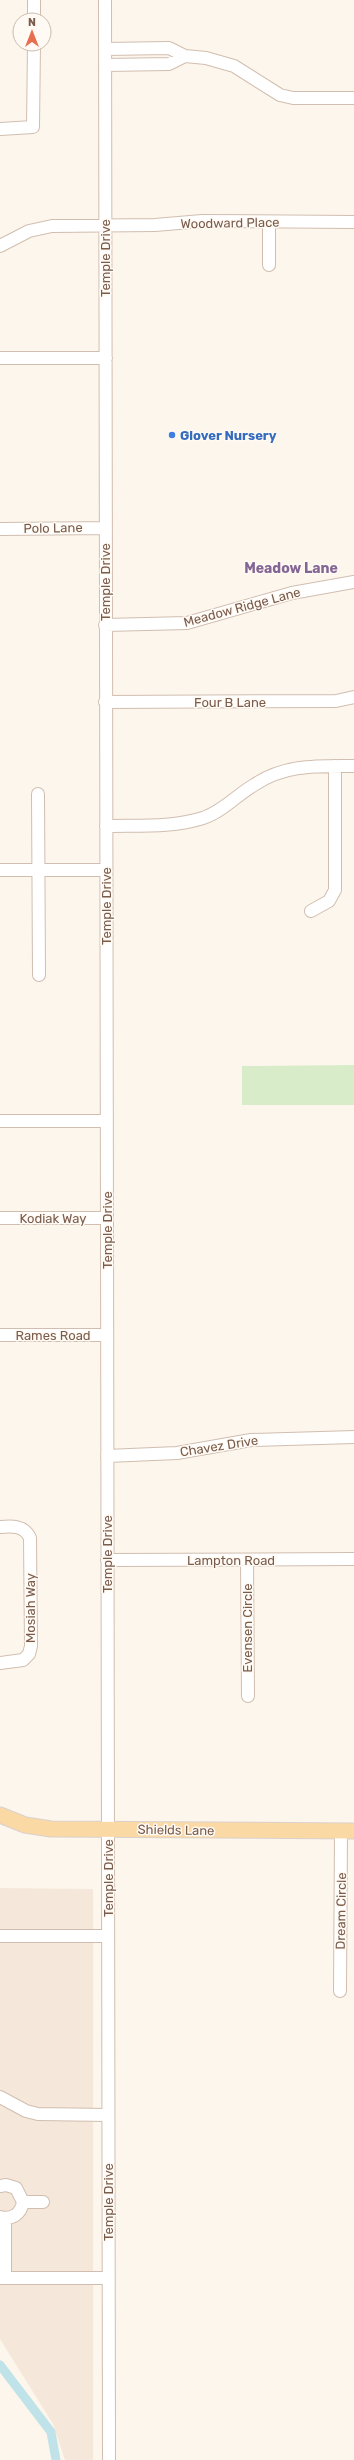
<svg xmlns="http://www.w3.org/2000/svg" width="354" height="2460" font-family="Rubik,sans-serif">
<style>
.residential{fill:#f5e8da}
.green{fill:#d8ecc9}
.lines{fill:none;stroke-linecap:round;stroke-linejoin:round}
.canal{stroke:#bfe3e8;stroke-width:9}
.minor-casing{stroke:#d1beb0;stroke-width:14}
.major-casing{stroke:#dad1cd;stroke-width:17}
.minor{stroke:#fff;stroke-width:12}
.major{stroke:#fbd9a5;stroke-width:15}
.shop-dot{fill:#3f7fe0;stroke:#fffaf3;stroke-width:1.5}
.labels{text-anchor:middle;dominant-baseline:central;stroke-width:3;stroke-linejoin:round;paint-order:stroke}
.street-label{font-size:13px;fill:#7a5c4d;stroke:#fffaf3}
.shop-label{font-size:13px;font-weight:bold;fill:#366cbe;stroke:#fffaf3;text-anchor:start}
.neighbourhood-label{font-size:14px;font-weight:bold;fill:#846695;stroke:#fffaf3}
</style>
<rect width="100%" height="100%" fill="#fdf6ec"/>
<path class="residential" d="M 0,1888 L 93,1889 L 93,2460 L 65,2460 L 53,2424 L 0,2339 Z"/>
<path class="green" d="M 354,1065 L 354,1105 L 242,1105 L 242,1066 Z"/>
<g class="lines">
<path class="canal" d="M 0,2365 L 51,2432 L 56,2460"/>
<defs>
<path id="minor" d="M 34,0 L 34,20
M 105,0 L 109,2460
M 105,49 L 169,48 L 185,56 L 206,58 L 234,66 L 280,95 L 293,98 L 354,98
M 105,65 L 169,64 L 185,56
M 0,129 L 33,127 L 34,44
M 269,222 L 269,265
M 0,246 L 29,231 L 52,226 L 155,225 L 202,221 L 354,222
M 0,358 L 106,358
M 0,529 L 106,528
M 105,625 L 187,623 L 292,593 L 354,582
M 105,702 L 336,701 L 354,697
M 38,794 L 39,975
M 106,826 C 138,825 171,828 203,818 C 222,812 237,795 254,785 C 285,764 318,766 354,766
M 0,870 L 106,870
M 311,911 L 329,901 L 335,890 L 335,766
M 0,1121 L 106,1121
M 0,1218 L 107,1218
M 0,1335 L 107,1335
M 107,1456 L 177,1453 L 251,1440 L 354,1437
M 0,1527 C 12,1526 24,1525 30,1538 L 31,1646 L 29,1654 L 23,1660 L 0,1663
M 107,1560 L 354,1559
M 247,1560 L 248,1696
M 0,1936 L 108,1936
M 340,1991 L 341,1831
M 0,2097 L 26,2111 L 38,2114 L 108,2115
M 0,2186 L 6,2185 L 16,2188 L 23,2202 C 21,2214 12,2220 0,2217
M 23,2202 L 43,2202
M 0,2278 L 108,2278
M 5,2278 L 5,2218"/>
<path id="major" d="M 0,1815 L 25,1825 L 51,1829 L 354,1831"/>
</defs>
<use href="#minor" class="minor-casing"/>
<use href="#major" class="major-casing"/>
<use href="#minor" class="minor"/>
<use href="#major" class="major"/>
</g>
<circle class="shop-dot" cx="172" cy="435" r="4"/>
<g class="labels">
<g class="street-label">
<text transform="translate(230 223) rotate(-1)">Woodward Place</text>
<text transform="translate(105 258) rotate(-90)">Temple Drive</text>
<text transform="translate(53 528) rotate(-1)">Polo Lane</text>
<text transform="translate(105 582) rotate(-90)">Temple Drive</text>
<text transform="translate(242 607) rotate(-15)">Meadow Ridge Lane</text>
<text x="230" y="702">Four B Lane</text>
<text transform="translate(106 906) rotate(-90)">Temple Drive</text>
<text x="53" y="1218">Kodiak Way</text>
<text transform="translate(107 1230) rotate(-90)">Temple Drive</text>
<text x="53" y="1335">Rames Road</text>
<text transform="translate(219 1446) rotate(-9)">Chavez Drive</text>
<text transform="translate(107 1554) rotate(-90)">Temple Drive</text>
<text x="231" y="1560">Lampton Road</text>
<text transform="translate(30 1608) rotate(-90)">Mosiah Way</text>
<text transform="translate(247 1628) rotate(-90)">Evensen Circle</text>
<text transform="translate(176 1830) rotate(1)">Shields Lane</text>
<text transform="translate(108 1878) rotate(-90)">Temple Drive</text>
<text transform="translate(341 1911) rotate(-89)">Dream Circle</text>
<text transform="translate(108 2202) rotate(-90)">Temple Drive</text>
</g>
<g class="shop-label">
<text x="180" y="435">Glover Nursery</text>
</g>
<g class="neighbourhood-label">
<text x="291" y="568">Meadow Lane</text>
</g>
</g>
<g transform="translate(32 32)"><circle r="19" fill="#fffaf3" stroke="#cabbb1"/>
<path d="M0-3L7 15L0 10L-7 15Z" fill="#e76f51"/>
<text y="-6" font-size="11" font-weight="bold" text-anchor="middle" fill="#7a5c4d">N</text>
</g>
</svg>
